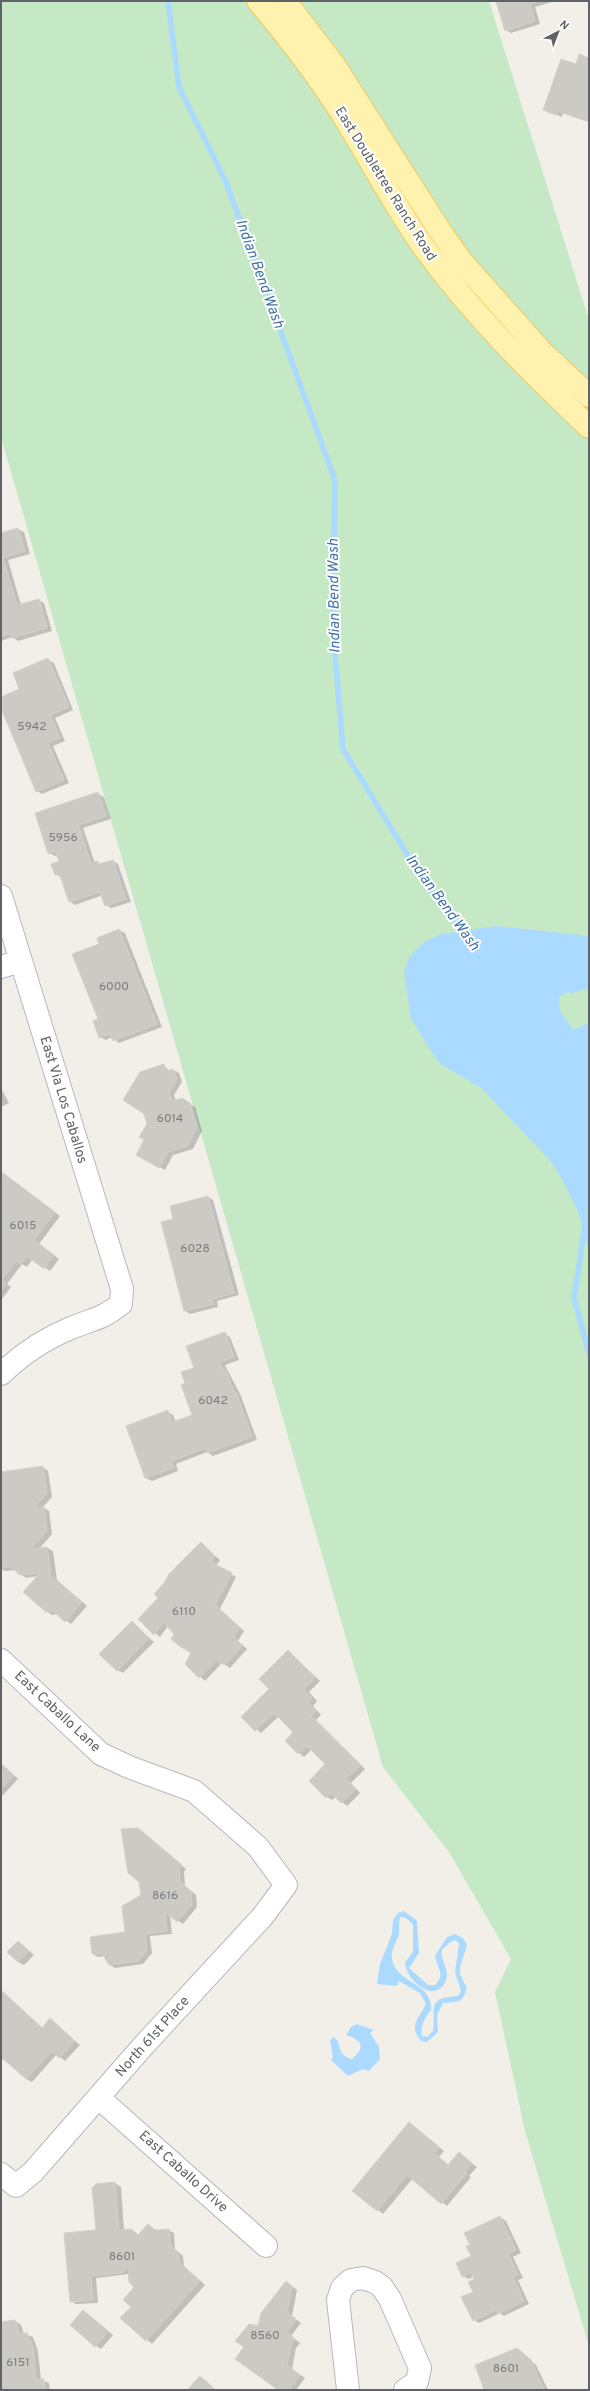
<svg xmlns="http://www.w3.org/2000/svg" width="590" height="2391" font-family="Overpass,sans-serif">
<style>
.grass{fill:#c5e8c5}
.water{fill:#aadaff;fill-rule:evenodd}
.shadow{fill:#0003}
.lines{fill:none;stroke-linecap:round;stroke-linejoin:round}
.stream{stroke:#aadaff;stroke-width:5.5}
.building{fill:#cccac5;stroke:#d6d1c6}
.minor-casing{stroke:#b5b8bc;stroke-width:24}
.major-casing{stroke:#f2c960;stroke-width:24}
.minor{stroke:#fff;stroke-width:22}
.major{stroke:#fff2af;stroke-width:22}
.labels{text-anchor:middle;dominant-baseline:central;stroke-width:4;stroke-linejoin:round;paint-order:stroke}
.number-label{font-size:12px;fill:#7a7d7f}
.street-label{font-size:14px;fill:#5f6368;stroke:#fff}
.water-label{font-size:15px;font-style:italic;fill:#4174aa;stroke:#fff}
</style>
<rect width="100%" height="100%" fill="#f1efe8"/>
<path class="grass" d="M 1,1 L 489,1 L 589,320 L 589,2346 L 525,2131 L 495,1992 L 511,1959 L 449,1852 L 383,1767 L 1,437 Z"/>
<path class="water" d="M 496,926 L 589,936 L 589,988 L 572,993 L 567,992 L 559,997 C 557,1011 566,1020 574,1030 L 586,1024 L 589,1025 L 589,1251 L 578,1211 L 562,1179 L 549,1159 L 481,1088 L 439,1063 L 411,1019 L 404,971 L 410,956 L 426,941 L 441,934 Z
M 404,1911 L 417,1921 L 419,1953 L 409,1968 L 428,1985 L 435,1985 C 446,1975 437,1968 435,1956 L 447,1937 L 455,1934 L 463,1938 L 467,1945 L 460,1967 L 460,1974 L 467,1988 C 462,2005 457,2001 443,2003 L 437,2015 L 438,2032 L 427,2042 L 421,2041 C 408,2025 419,2019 426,2004 L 420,1993 L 399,1981 L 397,1986 L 377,1984 L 380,1964 L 392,1934 L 393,1920 L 398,1913 ZM 400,1917 L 406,1918 L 413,1924 L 413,1952 L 405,1962 C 405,1980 436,2006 446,1980 C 450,1970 440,1961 442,1950 L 450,1942 L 456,1940 L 459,1944 L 455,1972 L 461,1991 L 458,1996 C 426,1998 436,2007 433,2031 L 427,2037 L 422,2036 C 420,2026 425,2017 431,2010 C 433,1982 396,1984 392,1959 C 390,1948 398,1942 399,1932 C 400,1927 398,1923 400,1917 Z
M 357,2024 L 374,2030 L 370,2033 L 379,2047 L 380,2059 L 369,2071 L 363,2069 L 348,2076 L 331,2060 L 333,2057 L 330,2041 L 333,2037 L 338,2041 C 340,2051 342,2057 352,2059 C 367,2046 361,2040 346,2035 L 351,2027 Z"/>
<path class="shadow" d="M 497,1 L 551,1 L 552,2 L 535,7 L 540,24 L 511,33 L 506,30 Z
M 589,58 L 589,122 L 563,113 L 562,117 L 550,112 L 577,65 Z
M 18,529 L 24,532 L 30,554 L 8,560 L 21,605 L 38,600 L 44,603 L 52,631 L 18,641 L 12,637 L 1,641 L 1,534 Z
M 48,660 L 54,663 L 73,710 L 55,718 L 65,741 L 53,746 L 69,783 L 42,794 L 37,791 L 1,706 L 1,698 L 21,690 Z
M 98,794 L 104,797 L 111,819 L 83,828 L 95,863 L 102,864 L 113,861 L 118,864 L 131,902 L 111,908 L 106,905 L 103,895 L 75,905 L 69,901 L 61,877 L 55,874 L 60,862 L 58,855 L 55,856 L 49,853 Z
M 119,930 L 125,933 L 162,1027 L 119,1043 L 112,1037 L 106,1040 L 100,1037 L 99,1020 L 100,944 Z
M 163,1065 L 170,1071 L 173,1070 L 179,1073 L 182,1082 L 174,1095 L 176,1101 L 182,1099 L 195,1107 L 202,1131 L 193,1149 L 173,1155 L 165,1170 L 137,1154 L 146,1139 Z
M 1,1088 L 9,1103 L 1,1107 Z
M 3,1174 L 60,1216 L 39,1244 L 59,1259 L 50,1271 L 33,1259 L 27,1267 L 22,1264 L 7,1284 L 11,1287 L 2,1299 L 1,1177 Z
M 208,1197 L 213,1200 L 239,1295 L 217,1301 L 218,1307 L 190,1314 L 185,1311 L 162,1223 L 174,1219 Z
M 225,1334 L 230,1337 L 239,1360 L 225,1365 L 241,1396 L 257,1440 L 213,1456 L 207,1452 L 176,1464 L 178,1471 L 152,1481 L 146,1478 L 127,1426 L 168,1412 L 173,1415 L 176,1422 L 193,1415 L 187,1384 Z
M 43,1467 L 48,1471 L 52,1497 L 43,1507 L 49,1511 L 52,1534 L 39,1549 L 47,1548 L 53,1551 L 57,1580 L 87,1606 L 71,1624 L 57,1614 L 52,1615 L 46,1611 L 38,1576 L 26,1578 L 15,1570 L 5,1571 L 1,1569 L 1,1473 Z
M 201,1543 L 220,1560 L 216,1566 L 236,1577 L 220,1609 L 244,1631 L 238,1641 L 247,1649 L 230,1668 L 222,1663 L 205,1681 L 186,1664 L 193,1652 L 168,1626 L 160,1637 L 139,1619 L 160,1598 Z
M 132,1622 L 154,1642 L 123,1673 L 117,1670 Z
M 288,1651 L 320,1681 L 309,1692 L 317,1701 L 313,1706 L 321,1715 L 316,1720 L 365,1769 L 351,1783 L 360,1793 L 347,1806 L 336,1797 L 332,1800 L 327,1797 L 310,1781 L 327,1764 L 312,1749 L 304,1757 L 286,1741 L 295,1732 L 279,1716 L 261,1733 L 242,1717 L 270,1689 Z
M 1,1763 L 18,1779 L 1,1797 Z
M 138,1829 L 186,1869 L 184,1872 L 185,1886 L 196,1895 L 197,1907 L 183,1924 L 170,1915 L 172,1934 L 150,1936 L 152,1953 L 143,1964 L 115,1968 L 110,1965 L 105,1956 L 98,1957 L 93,1954 L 127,1933 L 142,1895 Z
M 19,1942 L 34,1955 L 24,1965 L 18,1962 Z
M 1,1991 L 43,2028 L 51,2020 L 80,2045 L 65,2061 L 57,2054 L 32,2082 L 26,2079 L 4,2058 L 1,2060 Z
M 409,2123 L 444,2151 L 439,2157 L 449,2165 L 459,2153 L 477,2167 L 469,2176 L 471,2177 L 447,2206 L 413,2178 L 383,2214 L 353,2190 Z
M 115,2183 L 121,2187 L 124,2230 L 131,2230 L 140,2235 L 148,2225 L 157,2231 L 168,2230 L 174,2233 L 175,2249 L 183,2256 L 184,2266 L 205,2285 L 152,2344 L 122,2318 L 132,2307 L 136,2287 L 129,2274 L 96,2278 L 98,2303 L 76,2304 L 71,2301 L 97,2231 L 97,2185 Z
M 500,2217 L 506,2221 L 521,2253 L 513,2257 L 523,2278 L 518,2280 L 529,2304 L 504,2316 L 500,2313 L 479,2323 L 474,2320 L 475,2280 L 474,2276 L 469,2279 L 463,2276 L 472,2257 L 471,2245 Z
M 286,2282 L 297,2290 L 292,2316 L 301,2323 L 291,2336 L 300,2343 L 296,2348 L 292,2369 L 305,2378 L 296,2390 L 278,2390 L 259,2327 Z
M 84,2311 L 113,2335 L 101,2349 L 96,2346 Z
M 15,2321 L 21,2325 L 24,2334 L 33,2337 L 38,2351 L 41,2380 L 49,2383 L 50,2390 L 1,2390 L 1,2323 Z
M 517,2349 L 536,2365 L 548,2390 L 485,2390 Z
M 200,2377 L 205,2380 L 216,2390 L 188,2390 Z"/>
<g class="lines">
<path class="stream" d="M 168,1 L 179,87 L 226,182 L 335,480 L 333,632 L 343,749 L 422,879 L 466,936
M 585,1225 L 574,1298 L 589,1354"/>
</g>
<path class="building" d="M 496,1 L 540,1 L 530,4 L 535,21 L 505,31 Z
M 579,54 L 589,58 L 589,122 L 557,111 L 556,115 L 543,110 L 561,59 L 576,64 Z
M 18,528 L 25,551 L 3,558 L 17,605 L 39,599 L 47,628 L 11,638 L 10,634 L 1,636 L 1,533 Z
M 48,658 L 69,707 L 50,715 L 60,738 L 48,743 L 64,780 L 36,792 L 1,708 L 1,697 L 19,689 L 13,673 Z
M 98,792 L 106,816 L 78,825 L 91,863 L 98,861 L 99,864 L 113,860 L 126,899 L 105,906 L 100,892 L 69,902 L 59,873 L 55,875 L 51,864 L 59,861 L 55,851 L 48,854 L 35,813 Z
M 119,929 L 157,1024 L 113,1041 L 110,1034 L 99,1038 L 93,1021 L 98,1019 L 72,954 L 99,944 L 97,938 Z
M 164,1064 L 166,1071 L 173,1069 L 177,1079 L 169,1092 L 172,1101 L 182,1098 L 190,1103 L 197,1128 L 187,1146 L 168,1152 L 159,1168 L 136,1155 L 144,1140 L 139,1137 L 147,1124 L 144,1114 L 123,1100 L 140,1072 Z
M 3,1173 L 55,1212 L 34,1240 L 54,1255 L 44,1269 L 27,1256 L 21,1264 L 16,1261 L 2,1280 L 6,1284 L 1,1291 L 1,1176 Z
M 208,1196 L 234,1293 L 212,1299 L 213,1304 L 184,1311 L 161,1222 L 173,1219 L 170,1206 Z
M 225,1332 L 234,1357 L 220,1362 L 223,1371 L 226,1370 L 234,1392 L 236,1392 L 252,1437 L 207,1453 L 205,1448 L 171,1461 L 174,1468 L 145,1478 L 126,1426 L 168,1410 L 172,1422 L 192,1415 L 181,1385 L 185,1383 L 181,1372 L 194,1368 L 186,1346 Z
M 43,1466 L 47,1493 L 34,1508 L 44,1507 L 47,1531 L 31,1549 L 47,1547 L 51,1576 L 82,1602 L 65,1622 L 53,1611 L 46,1612 L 23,1592 L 40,1573 L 20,1575 L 11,1567 L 1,1568 L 1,1472 Z
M 201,1542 L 215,1556 L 211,1562 L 232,1573 L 215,1605 L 239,1627 L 234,1637 L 242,1646 L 225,1665 L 216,1661 L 199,1678 L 185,1664 L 191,1653 L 178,1645 L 171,1639 L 174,1634 L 163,1622 L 154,1635 L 138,1619 L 158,1598 L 154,1594 L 164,1583 L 169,1574 Z
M 132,1621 L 149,1638 L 117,1671 L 99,1654 Z
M 288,1650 L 315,1678 L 304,1689 L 312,1698 L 308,1702 L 316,1711 L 311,1716 L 360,1766 L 346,1779 L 356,1789 L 341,1803 L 331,1793 L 326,1798 L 309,1781 L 325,1764 L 307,1746 L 298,1754 L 285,1741 L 293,1732 L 274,1713 L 255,1731 L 241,1717 L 269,1689 L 259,1679 Z
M 1,1764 L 13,1776 L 1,1789 Z
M 138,1828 L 182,1865 L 179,1869 L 180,1882 L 191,1891 L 192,1904 L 177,1922 L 165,1912 L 167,1931 L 145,1934 L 147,1950 L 138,1961 L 109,1965 L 102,1953 L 92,1954 L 90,1937 L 125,1932 L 122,1906 L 141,1895 L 139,1882 L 128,1873 L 121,1829 Z
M 18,1941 L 29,1951 L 18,1962 L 7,1952 Z
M 1,1990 L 42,2028 L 50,2018 L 75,2041 L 59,2058 L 52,2051 L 26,2079 L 1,2057 Z
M 409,2122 L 439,2147 L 434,2153 L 448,2165 L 459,2152 L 472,2163 L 465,2172 L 467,2173 L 441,2204 L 407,2175 L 377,2211 L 352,2191 Z
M 115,2182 L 119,2230 L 131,2229 L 138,2235 L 148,2224 L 155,2230 L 169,2229 L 170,2245 L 178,2252 L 179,2262 L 200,2281 L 146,2341 L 120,2318 L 131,2307 L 123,2300 L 134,2287 L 129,2282 L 128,2267 L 122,2273 L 91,2276 L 93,2300 L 70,2302 L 64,2233 L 96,2230 L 92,2188 L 96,2184 Z
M 500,2216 L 516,2250 L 508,2254 L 518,2275 L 513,2277 L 524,2301 L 498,2314 L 496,2310 L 473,2321 L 461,2297 L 473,2292 L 468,2282 L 474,2279 L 471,2272 L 462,2277 L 456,2263 L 471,2256 L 466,2246 L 470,2245 L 464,2233 Z
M 286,2281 L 292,2286 L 287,2312 L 296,2319 L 287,2332 L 295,2339 L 291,2345 L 287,2365 L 300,2375 L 289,2390 L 278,2390 L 235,2359 L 244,2347 L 235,2341 L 249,2324 L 258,2326 L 261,2313 Z
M 83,2310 L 108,2331 L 95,2347 L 70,2325 Z
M 15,2320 L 20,2334 L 27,2333 L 33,2347 L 36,2380 L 44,2379 L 45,2390 L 1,2390 L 1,2322 Z
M 517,2348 L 531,2360 L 544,2390 L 484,2390 L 475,2365 Z
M 200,2376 L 215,2390 L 187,2390 Z"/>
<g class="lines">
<defs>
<path id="minor" d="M 1,896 L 122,1289 L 121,1304 C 101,1320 92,1319 71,1328 C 44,1339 22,1354 1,1374
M 1,967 L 20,961
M 1,1660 L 101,1754 L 129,1767 L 194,1791 L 258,1847 L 286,1885 L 263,1916 L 144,2045 L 33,2172 L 16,2186 L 1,2174
M 99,2098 L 266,2246
M 348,2390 L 338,2300 L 342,2288 L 351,2280 L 363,2278 L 375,2282 L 382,2287 L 390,2299 L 420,2368 L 417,2382 L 405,2390"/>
<path id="major" d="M 258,1 C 291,40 323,82 349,125 C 373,164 394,204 420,242 C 469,311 528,369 589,427
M 285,1 L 334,65 L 438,228 L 462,262 L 542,352 L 589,396"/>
</defs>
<use href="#minor" class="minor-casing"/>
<use href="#major" class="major-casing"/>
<use href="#minor" class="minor"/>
<use href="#major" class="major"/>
</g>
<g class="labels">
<g class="number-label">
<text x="32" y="727">5942</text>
<text x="63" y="838">5956</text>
<text x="114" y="987">6000</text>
<text x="170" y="1119">6014</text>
<text x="23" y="1226">6015</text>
<text x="195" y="1249">6028</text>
<text x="213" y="1401">6042</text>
<text x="184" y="1612">6110</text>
<text x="165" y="1896">8616</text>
<text x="122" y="2257">8601</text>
<text x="265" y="2336">8560</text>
<text x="18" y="2363">6151</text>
<text x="506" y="2369">8601</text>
</g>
<g class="street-label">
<text transform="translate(385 184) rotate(58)">East Doubletree Ranch Road</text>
<text transform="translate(63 1100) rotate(73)">East Via Los Caballos</text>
<text transform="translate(57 1712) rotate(43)">East Caballo Lane</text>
<text transform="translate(153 2037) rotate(-48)">North 61st Place</text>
<text transform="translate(183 2172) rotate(42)">East Caballo Drive</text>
</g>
<g class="water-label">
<text transform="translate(259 274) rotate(70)">Indian Bend Wash</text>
<text transform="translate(335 596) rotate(-91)">Indian Bend Wash</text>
<text transform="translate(442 903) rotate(54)">Indian Bend Wash</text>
</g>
</g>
<rect width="590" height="2391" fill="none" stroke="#5f6368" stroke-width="4"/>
<g transform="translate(558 32) rotate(42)" stroke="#ffffff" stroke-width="3" paint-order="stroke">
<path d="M0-3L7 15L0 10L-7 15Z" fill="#5f6368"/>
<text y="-6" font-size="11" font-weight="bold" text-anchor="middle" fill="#5f6368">N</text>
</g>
</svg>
